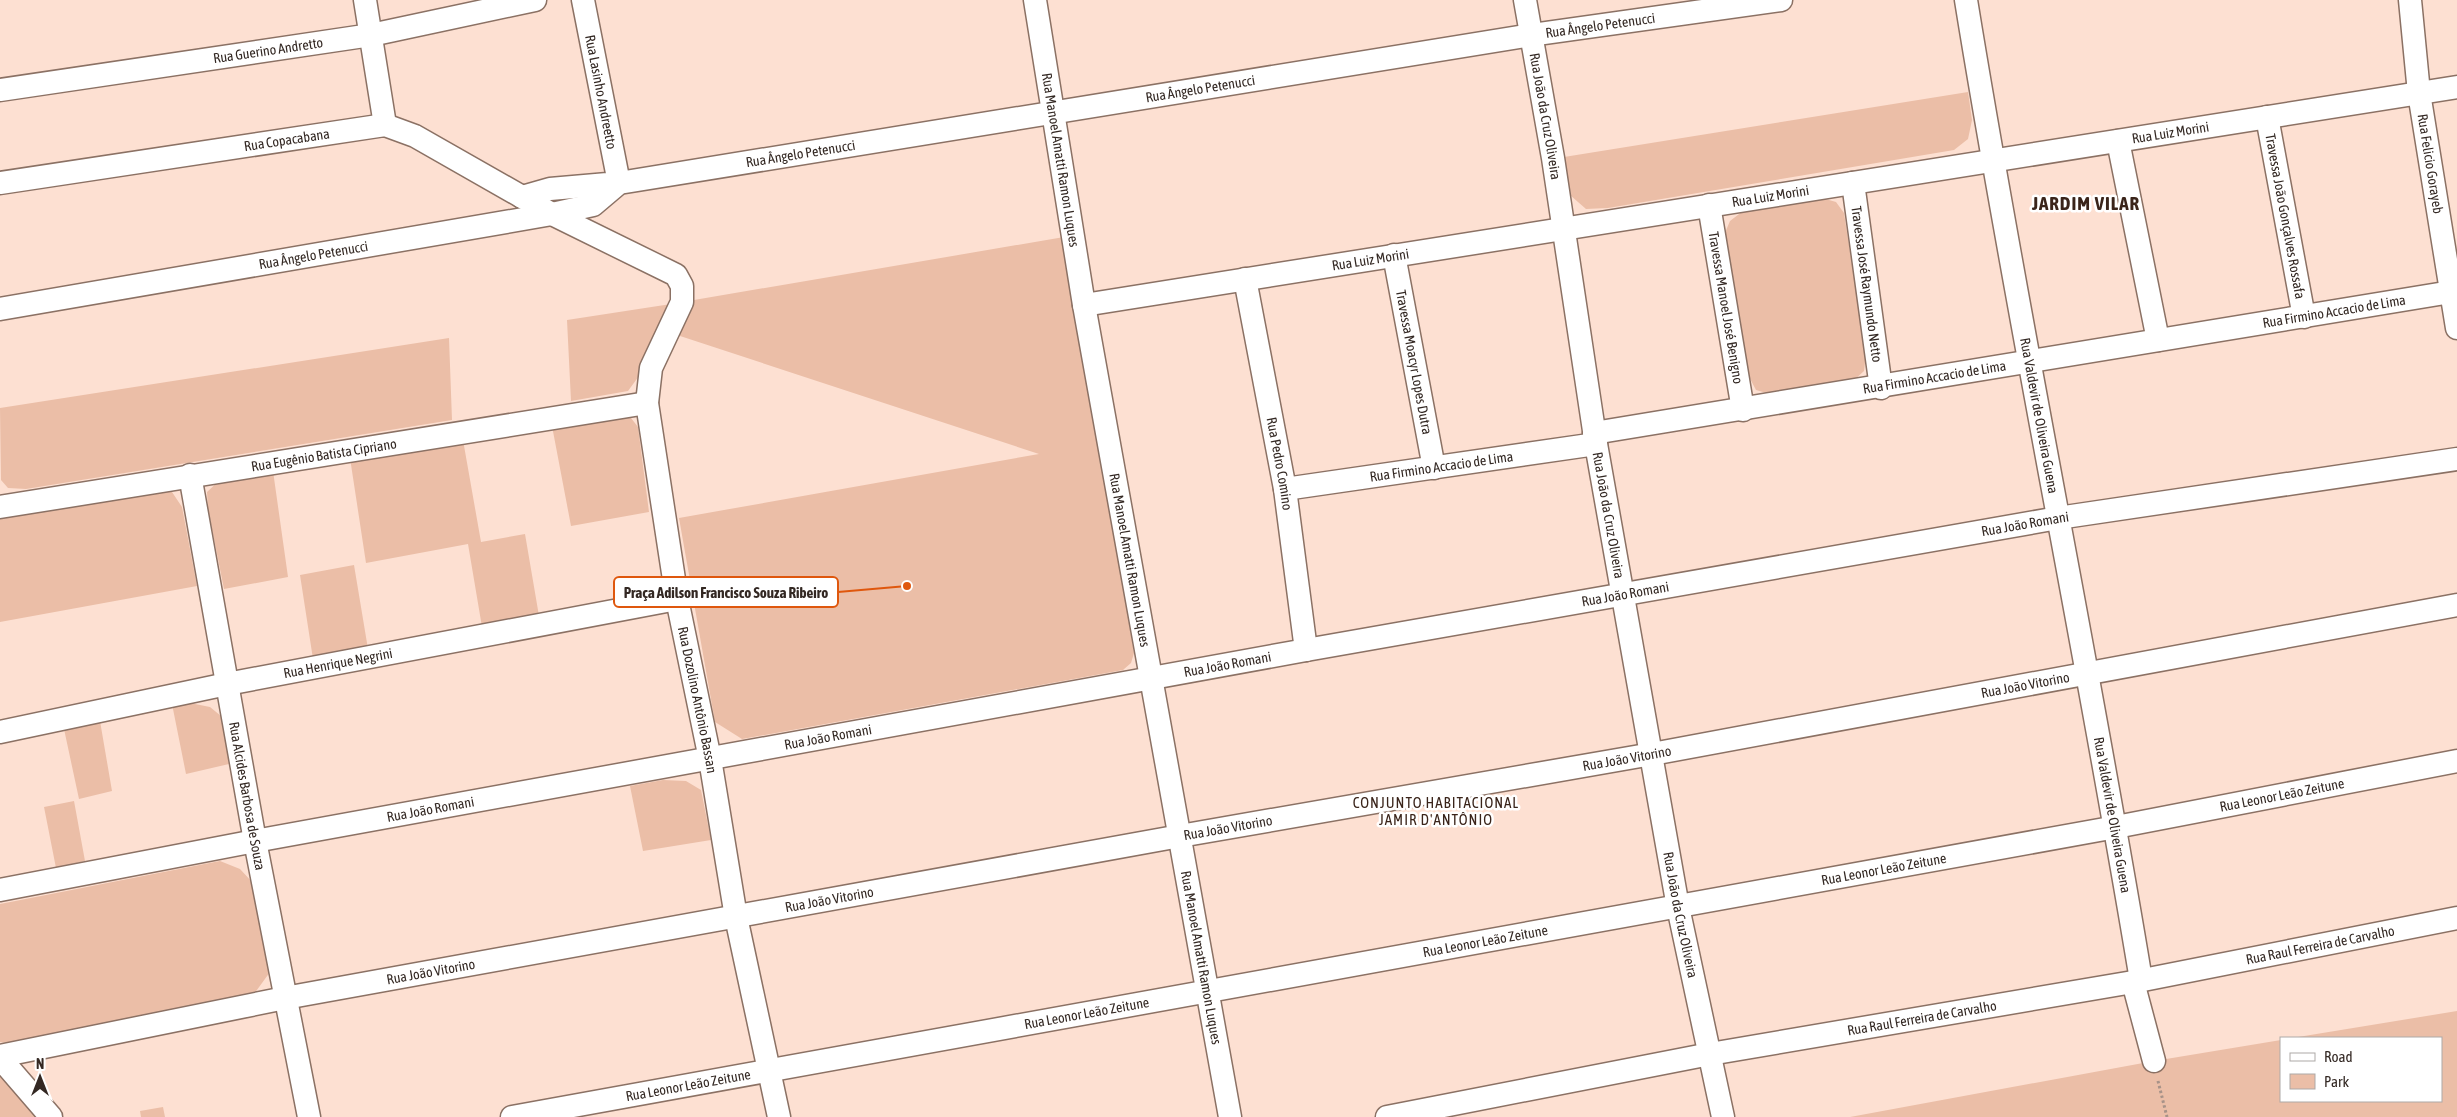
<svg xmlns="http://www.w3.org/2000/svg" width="2457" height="1117" font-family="'Asap Condensed',sans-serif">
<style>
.green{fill:#ebbea7}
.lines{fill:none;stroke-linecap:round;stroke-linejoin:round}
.street-casing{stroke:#8b7164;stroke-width:25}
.path{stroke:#a79288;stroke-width:3;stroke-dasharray:2.5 2.5;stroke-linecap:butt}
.street{stroke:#fff;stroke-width:22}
.labels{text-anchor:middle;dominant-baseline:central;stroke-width:5;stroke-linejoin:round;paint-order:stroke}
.street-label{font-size:14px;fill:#332823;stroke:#fff}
.neighbourhood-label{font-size:15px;letter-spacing:1px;fill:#3a241a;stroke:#fff}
.district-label{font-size:19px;font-weight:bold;letter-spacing:1px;fill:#3a241a;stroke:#fff}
.leader{fill:none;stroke:#df570d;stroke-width:2}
.callout-dot{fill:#df570d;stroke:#fff;stroke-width:2}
.callout{fill:#fff;stroke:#df570d;stroke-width:2}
.callout-label{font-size:15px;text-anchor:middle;font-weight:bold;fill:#332823}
</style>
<rect width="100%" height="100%" fill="#fde0d2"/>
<path class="green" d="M 1968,92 L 1972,120 L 1968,139 L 1954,150 L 1608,208 L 1586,209 L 1570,195 L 1564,157 Z
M 1822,198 L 1836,202 L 1844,213 L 1866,355 L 1864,371 L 1852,382 L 1770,394 L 1756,390 L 1746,371 L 1724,235 L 1730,221 L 1743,211 Z
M 1064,237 L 1134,653 L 1131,663 L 1123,670 L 742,739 L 715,722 L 679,518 L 1039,454 L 677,335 L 694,300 Z
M 671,304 L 652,339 L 639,376 L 628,391 L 571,401 L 567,320 Z
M 449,338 L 452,420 L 26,489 L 8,488 L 1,480 L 0,408 Z
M 621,415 L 631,418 L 638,427 L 649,512 L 571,526 L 552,426 Z
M 463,440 L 481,542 L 525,534 L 539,616 L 482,627 L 468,544 L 366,563 L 350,458 Z
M 273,471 L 288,577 L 224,589 L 208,509 L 207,492 L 221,479 Z
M 170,489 L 182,507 L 197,586 L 0,622 L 0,516 Z
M 354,565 L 368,649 L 313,659 L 300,575 Z
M 185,702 L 210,707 L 221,716 L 229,764 L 186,774 L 172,704 Z
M 100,721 L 112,791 L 79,799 L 64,729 Z
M 663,780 L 686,781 L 701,790 L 711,840 L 643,851 L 630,786 Z
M 74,801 L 85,861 L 56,868 L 44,807 Z
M 220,861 L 240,869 L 253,883 L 270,972 L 254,994 L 13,1044 L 0,1042 L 0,904 Z
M 2457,1011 L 2457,1117 L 1850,1117 L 2154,1061 L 2281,1040 L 2281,1101 L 2441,1101 L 2441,1038 L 2292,1038 Z
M 0,1074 L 37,1117 L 0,1117 Z
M 163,1107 L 165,1117 L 141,1117 L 140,1111 Z"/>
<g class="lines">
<defs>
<g id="street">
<path d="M 365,0 L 385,125"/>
<path id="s1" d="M 1035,0 L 1084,305 L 1230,1117"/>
<path id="s2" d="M 1525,0 L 1553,158 L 1596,444 L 1678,907 L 1723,1117"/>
<path id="s3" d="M 1966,0 C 2019,328 2087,653 2141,980"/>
<path id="s4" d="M 2410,0 L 2419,93 L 2457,328"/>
<path id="s5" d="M 0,90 L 371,35 L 535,0"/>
<path id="s6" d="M 2267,117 L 2304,317"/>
<path d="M 2118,141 L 2158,340"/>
<path id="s7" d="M 0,183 L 385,125 L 415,136 L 552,214 L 676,275 L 682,286 L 682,302 L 651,368 L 647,403 L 677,599 L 710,759 L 736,917 L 779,1117"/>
<path id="s8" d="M 1853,183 L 1881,388"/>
<path d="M 522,197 L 550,189 L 619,183 L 583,0"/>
<path id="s9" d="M 1709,205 L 1743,410"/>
<path id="s10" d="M 1394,255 L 1434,468"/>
<path id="s11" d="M 1245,279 L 1285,489 L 1306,650"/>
<path id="s12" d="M 1084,305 L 2457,87"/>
<path id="s13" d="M 0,309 L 552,214 L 593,205 L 619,183 L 1531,35 L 1781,0"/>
<path id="s14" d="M 1594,433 L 2451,292"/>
<path id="s15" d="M 190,475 L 255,841 L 309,1117"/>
<path id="s16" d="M 1285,489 L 1596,444"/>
<path id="s17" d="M 0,507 L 647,403"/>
<path id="s18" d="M 0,732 L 227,684 L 677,599"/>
<path id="s19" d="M 0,890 L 255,841 L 1306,650 L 2058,518 L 2457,459"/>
<path d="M 2133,982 L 2154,1061"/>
<path id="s20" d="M 0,1056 L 285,998 L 1180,836 L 1652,754 L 2457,605"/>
<path d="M 0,1058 L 51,1117"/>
<path id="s21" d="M 512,1117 L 2116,827 L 2457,761"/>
<path id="s22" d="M 1387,1117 L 1710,1054 L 2133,982 L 2457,918"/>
</g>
</defs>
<use href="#street" class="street-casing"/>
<path class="path" d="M 2158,1081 L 2167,1117"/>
<use href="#street" class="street"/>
</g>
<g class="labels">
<g class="street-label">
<text stroke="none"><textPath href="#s13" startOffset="1630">Rua Ângelo Petenucci</textPath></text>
<text stroke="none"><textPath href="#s5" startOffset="271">Rua Guerino Andretto</textPath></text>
<text stroke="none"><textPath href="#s13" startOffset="1225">Rua Ângelo Petenucci</textPath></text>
<text transform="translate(601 92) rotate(79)">Rua Lasinho Andreetto</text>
<text stroke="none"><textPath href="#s2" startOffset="118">Rua João da Cruz Oliveira</textPath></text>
<text stroke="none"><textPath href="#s12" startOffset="1100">Rua Luiz Morini</textPath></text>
<text stroke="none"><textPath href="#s7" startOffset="290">Rua Copacabana</textPath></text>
<text stroke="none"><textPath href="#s13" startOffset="820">Rua Ângelo Petenucci</textPath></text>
<text stroke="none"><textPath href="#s1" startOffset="162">Rua Manoel Amatti Ramon Luques</textPath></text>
<text stroke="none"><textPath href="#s4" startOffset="165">Rua Felicio Gorayeb</textPath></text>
<text stroke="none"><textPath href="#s12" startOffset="695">Rua Luiz Morini</textPath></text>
<text stroke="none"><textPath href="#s6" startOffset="101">Travessa João Gonçalves Rossafa</textPath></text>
<text stroke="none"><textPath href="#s13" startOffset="318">Rua Ângelo Petenucci</textPath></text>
<text stroke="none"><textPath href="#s12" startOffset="290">Rua Luiz Morini</textPath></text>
<text stroke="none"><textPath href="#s8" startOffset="102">Travessa José Raymundo Netto</textPath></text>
<text stroke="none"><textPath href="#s9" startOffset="104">Travessa Manoel José Benigno</textPath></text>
<text stroke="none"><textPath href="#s14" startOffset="750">Rua Firmino Accacio de Lima</textPath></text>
<text stroke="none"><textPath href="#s10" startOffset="109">Travessa Moacyr Lopes Dutra</textPath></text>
<text stroke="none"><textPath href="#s14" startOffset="345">Rua Firmino Accacio de Lima</textPath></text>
<text stroke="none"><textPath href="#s3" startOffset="422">Rua Valdevir de Oliveira Guena</textPath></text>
<text stroke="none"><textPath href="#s17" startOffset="328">Rua Eugênio Batista Cipriano</textPath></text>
<text stroke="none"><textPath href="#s11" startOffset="188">Rua Pedro Comino</textPath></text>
<text stroke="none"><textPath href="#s16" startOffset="158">Rua Firmino Accacio de Lima</textPath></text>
<text stroke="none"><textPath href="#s2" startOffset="522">Rua João da Cruz Oliveira</textPath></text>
<text stroke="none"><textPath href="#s19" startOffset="2058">Rua João Romani</textPath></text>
<text stroke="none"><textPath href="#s1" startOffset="568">Rua Manoel Amatti Ramon Luques</textPath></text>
<text stroke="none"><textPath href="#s19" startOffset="1652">Rua João Romani</textPath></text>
<text stroke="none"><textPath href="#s18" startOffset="345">Rua Henrique Negrini</textPath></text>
<text stroke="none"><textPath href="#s19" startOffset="1248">Rua João Romani</textPath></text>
<text stroke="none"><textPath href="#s20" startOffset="2059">Rua João Vitorino</textPath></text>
<text stroke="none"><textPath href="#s7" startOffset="1155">Rua Dozolino Antônio Bassan</textPath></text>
<text stroke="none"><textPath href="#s19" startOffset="842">Rua João Romani</textPath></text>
<text stroke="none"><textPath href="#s20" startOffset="1654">Rua João Vitorino</textPath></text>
<text stroke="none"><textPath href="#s21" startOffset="1799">Rua Leonor Leão Zeitune</textPath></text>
<text stroke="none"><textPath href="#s15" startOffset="326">Rua Alcides Barbosa de Souza</textPath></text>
<text stroke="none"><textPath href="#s19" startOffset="438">Rua João Romani</textPath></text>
<text stroke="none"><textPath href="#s3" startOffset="828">Rua Valdevir de Oliveira Guena</textPath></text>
<text stroke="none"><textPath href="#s20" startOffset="1249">Rua João Vitorino</textPath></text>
<text stroke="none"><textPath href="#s21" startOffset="1394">Rua Leonor Leão Zeitune</textPath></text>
<text stroke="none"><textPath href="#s20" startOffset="844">Rua João Vitorino</textPath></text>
<text stroke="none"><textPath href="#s2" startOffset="928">Rua João da Cruz Oliveira</textPath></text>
<text stroke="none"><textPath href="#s21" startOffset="989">Rua Leonor Leão Zeitune</textPath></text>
<text stroke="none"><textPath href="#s22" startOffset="949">Rua Raul Ferreira de Carvalho</textPath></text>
<text stroke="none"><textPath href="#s1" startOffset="972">Rua Manoel Amatti Ramon Luques</textPath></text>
<text stroke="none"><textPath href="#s20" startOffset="439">Rua João Vitorino</textPath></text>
<text stroke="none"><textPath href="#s21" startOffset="584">Rua Leonor Leão Zeitune</textPath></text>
<text stroke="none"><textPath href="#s22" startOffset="544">Rua Raul Ferreira de Carvalho</textPath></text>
<text stroke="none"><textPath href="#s21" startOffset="179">Rua Leonor Leão Zeitune</textPath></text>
</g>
<g class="neighbourhood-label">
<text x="1436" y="802">CONJUNTO HABITACIONAL<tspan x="1436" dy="17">JAMIR D'ANTÔNIO</tspan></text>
</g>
<g class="district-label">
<text x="2086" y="203">JARDIM VILAR</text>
</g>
</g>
<path class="leader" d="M907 586L838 592"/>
<circle class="callout-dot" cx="907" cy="586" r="5"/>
<rect class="callout" x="614" y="577" width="224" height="30" rx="5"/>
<g class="callout-label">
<text x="726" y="598">Praça Adilson Francisco Souza Ribeiro</text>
</g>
<rect x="2280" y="1037" width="162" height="65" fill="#ffffff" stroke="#ada9a7"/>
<rect x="2290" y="1053" width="25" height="8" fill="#ffffff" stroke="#ada9a7"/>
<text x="2324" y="1062" font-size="15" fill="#332823">Road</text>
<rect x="2290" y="1074" width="25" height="15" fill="#ebbea7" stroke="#ada9a7"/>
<text x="2324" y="1087" font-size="15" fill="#332823">Park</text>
<g transform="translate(40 1077)" stroke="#ffffff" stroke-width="4" paint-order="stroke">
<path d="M0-4L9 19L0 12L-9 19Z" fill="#332823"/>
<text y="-8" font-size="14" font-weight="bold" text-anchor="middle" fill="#332823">N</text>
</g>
</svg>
